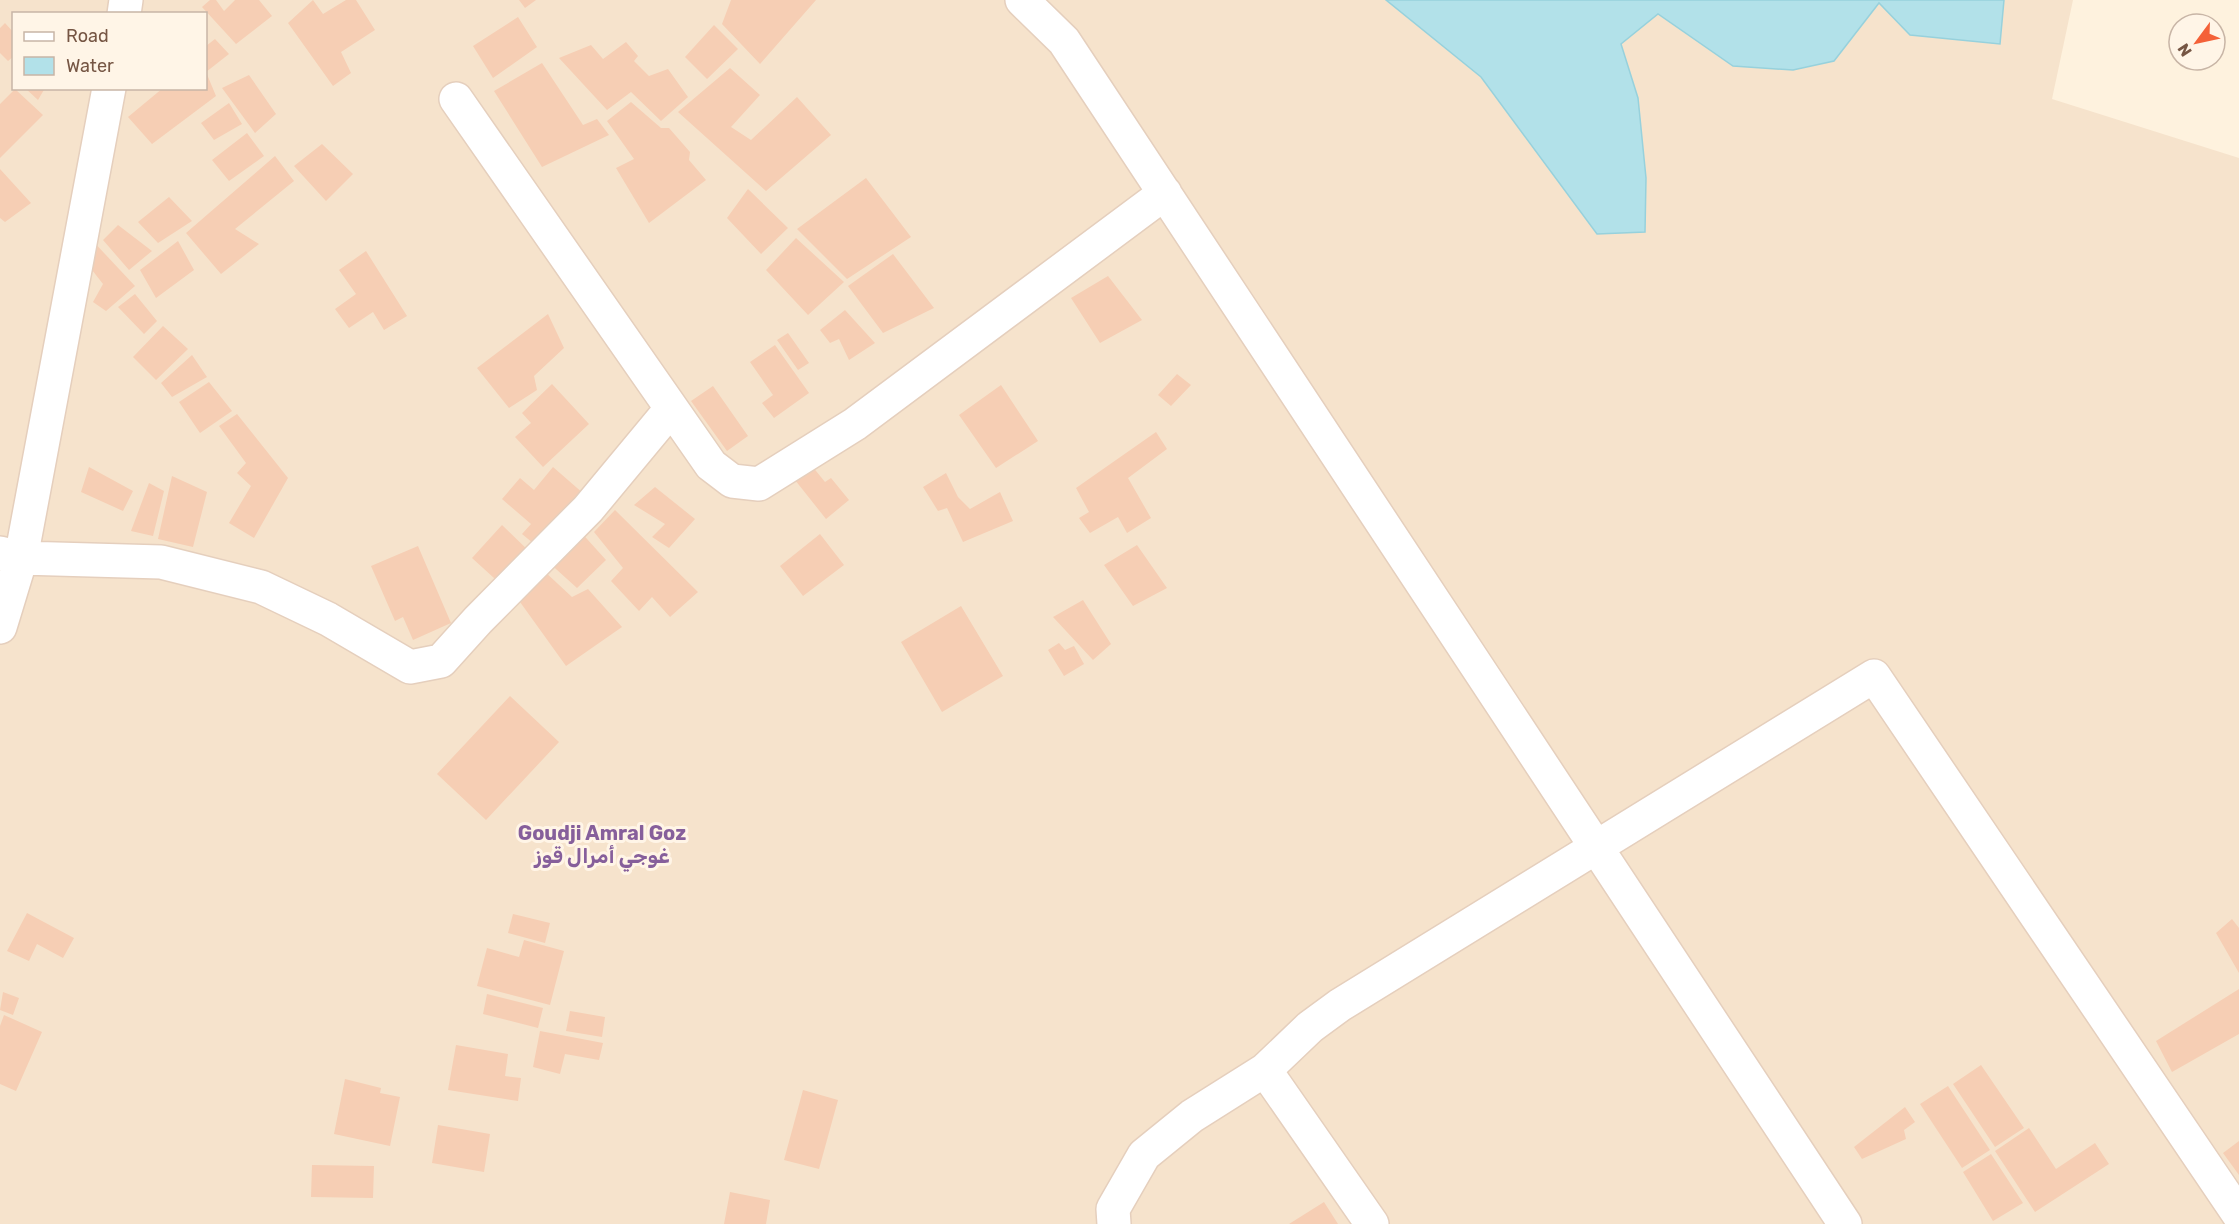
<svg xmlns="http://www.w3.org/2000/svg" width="2239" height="1224" font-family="Rubik,'Noto Sans Arabic',sans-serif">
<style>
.residential{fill:#f6e3cc;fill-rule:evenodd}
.water{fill:#b2e1e9;stroke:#97d1dc;stroke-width:1.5}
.building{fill:#f6ceb4}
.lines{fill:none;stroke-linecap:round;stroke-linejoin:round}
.minor-casing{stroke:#e5cfbd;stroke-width:36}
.minor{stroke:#fff;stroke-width:33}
.labels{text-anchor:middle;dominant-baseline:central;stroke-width:6;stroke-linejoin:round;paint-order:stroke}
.neighbourhood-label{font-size:20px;font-weight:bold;fill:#865f9b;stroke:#fff5e7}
</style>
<rect width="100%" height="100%" fill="#fef2de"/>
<path class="residential" d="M 0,0 L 2073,0 L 2052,99 L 2239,158 L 2239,1224 L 0,1224 ZM 14,14 L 206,14 L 206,88 L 14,88 Z"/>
<path class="water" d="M 1386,0 L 2004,0 L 2000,44 L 1910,35 L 1879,3 L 1834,61 L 1793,70 L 1733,66 L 1658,14 L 1621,44 L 1638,98 L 1646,178 L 1645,232 L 1597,234 L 1481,77 Z"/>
<path class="building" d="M 210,0 L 216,0 L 224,11 L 235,0 L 259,0 L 272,16 L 236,44 L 202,7 Z
M 313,0 L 323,14 L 346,0 L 356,0 L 375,30 L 341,52 L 351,73 L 333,86 L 288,23 Z
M 519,0 L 536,0 L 525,8 Z
M 731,0 L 816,0 L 760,64 L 722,24 Z
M 518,17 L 537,47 L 493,78 L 473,46 Z
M 5,23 L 14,33 L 14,56 L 8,61 L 0,53 L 0,28 Z
M 714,25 L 738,49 L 707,79 L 685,57 Z
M 215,39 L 229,54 L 206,72 L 216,96 L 152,144 L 128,117 L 163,88 L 206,88 L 206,46 Z
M 626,42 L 638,56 L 634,61 L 649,76 L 668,69 L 688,97 L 661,121 L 631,92 L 607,110 L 559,58 L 591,45 L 603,59 Z
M 542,63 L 583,125 L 597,119 L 609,135 L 542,167 L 494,91 Z
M 730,68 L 760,95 L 731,127 L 751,140 L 797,97 L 831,135 L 766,191 L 678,112 Z
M 249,75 L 276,114 L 255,133 L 222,88 Z
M 25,88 L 45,88 L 38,100 Z
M 15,89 L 43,115 L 0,158 L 0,104 Z
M 631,102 L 661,128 L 669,128 L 690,152 L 689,160 L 706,180 L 649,223 L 616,168 L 634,159 L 607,121 Z
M 229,103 L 242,124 L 214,140 L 201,123 Z
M 247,133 L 264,156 L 229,181 L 212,160 Z
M 322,144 L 353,174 L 326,201 L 294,166 Z
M 275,156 L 294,181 L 235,229 L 259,244 L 221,274 L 186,233 Z
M 0,169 L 31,203 L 5,222 L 0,218 Z
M 866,178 L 911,237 L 847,279 L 797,229 Z
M 748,189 L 788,228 L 761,254 L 727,218 Z
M 169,197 L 192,221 L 158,243 L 138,222 Z
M 118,225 L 152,251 L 129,270 L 103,240 Z
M 90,238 L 135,286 L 106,311 L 93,302 L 103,284 L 85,261 Z
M 796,238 L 844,282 L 808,315 L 766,270 Z
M 178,241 L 194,270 L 156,298 L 140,270 Z
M 366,251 L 407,316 L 384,330 L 373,312 L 349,328 L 335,309 L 356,294 L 339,270 Z
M 893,254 L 934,308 L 883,333 L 848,286 Z
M 1108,276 L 1142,320 L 1100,343 L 1071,298 Z
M 135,294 L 157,321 L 144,334 L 118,307 Z
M 845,310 L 875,343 L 849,360 L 839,339 L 830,343 L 820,330 Z
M 548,314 L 564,348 L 534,376 L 537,390 L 509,408 L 477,368 Z
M 163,326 L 188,349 L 156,380 L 133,357 Z
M 788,333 L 809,363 L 798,370 L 777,340 Z
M 775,345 L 809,393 L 774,418 L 762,403 L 773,395 L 750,362 Z
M 192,355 L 207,377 L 172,397 L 161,383 Z
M 1177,374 L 1191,385 L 1171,406 L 1158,395 Z
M 209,382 L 232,411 L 200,433 L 179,402 Z
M 552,384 L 589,424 L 543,467 L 515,437 L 531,423 L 522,413 Z
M 1001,385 L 1038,441 L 996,468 L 959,415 Z
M 713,386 L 748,436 L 727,451 L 691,401 Z
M 237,414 L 288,478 L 254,538 L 229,523 L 251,486 L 237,473 L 246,463 L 219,426 Z
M 1156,432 L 1167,449 L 1128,478 L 1151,518 L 1127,533 L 1118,517 L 1090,533 L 1079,518 L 1089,512 L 1076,488 Z
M 812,466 L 825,482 L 831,478 L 849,500 L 826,519 L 795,480 Z
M 89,467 L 133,491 L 123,511 L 81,492 Z
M 553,467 L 584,494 L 539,548 L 522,534 L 531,524 L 502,499 L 520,478 L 534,490 Z
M 946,473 L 958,497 L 970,509 L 1000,492 L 1013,521 L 963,542 L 947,508 L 938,511 L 923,487 Z
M 172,476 L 207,492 L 193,547 L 158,539 Z
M 149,483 L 164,491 L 153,536 L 131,531 Z
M 655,487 L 695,519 L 669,548 L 652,537 L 665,524 L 634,505 Z
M 615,510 L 698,592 L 670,617 L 652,597 L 639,611 L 611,581 L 623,568 L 594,532 Z
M 502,525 L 534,556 L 505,588 L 472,558 Z
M 578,529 L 606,560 L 577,588 L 546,560 Z
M 820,534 L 844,565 L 803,596 L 780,566 Z
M 1137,545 L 1167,588 L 1133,606 L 1104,565 Z
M 418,546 L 451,623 L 413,640 L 403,617 L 395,621 L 371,566 Z
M 543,570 L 572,597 L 588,589 L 622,627 L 566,666 L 515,595 Z
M 1083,600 L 1111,644 L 1093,660 L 1053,617 Z
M 961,606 L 1003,676 L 942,712 L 901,642 Z
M 1059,643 L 1065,650 L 1074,646 L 1084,664 L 1064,676 L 1048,650 Z
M 510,696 L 559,742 L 486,820 L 437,774 Z
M 27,913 L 74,938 L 63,958 L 37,944 L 29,961 L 7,951 Z
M 513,914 L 550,923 L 545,943 L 508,933 Z
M 2232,919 L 2239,928 L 2239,973 L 2216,933 Z
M 524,940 L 564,951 L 550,1005 L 477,986 L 487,948 L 519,957 Z
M 2239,989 L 2239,1034 L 2172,1072 L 2156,1041 Z
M 3,992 L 19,998 L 13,1015 L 0,1010 Z
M 487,994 L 543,1008 L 538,1028 L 483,1014 Z
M 570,1011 L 605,1017 L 602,1037 L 566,1031 Z
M 4,1015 L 42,1032 L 16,1091 L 0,1084 L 0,1026 Z
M 540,1031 L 603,1043 L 599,1060 L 565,1054 L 560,1074 L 533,1067 Z
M 456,1045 L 508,1054 L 505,1076 L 521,1078 L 518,1101 L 448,1090 Z
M 1981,1065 L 2024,1128 L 1995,1147 L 1953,1084 Z
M 345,1079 L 381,1088 L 380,1093 L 400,1097 L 390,1146 L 334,1134 Z
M 1948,1086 L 1990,1150 L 1962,1168 L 1920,1104 Z
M 803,1090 L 838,1100 L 819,1169 L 784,1160 Z
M 1905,1107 L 1915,1122 L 1904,1130 L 1906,1139 L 1862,1159 L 1854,1147 Z
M 438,1125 L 490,1134 L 484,1172 L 432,1163 Z
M 2029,1128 L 2056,1169 L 2095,1143 L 2109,1164 L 2035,1212 L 1995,1151 Z
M 2239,1141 L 2239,1175 L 2223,1153 Z
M 1991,1154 L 2023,1203 L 1993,1221 L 1963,1172 Z
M 312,1165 L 374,1166 L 373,1198 L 311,1197 Z
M 730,1192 L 770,1200 L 766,1224 L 724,1224 Z
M 1324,1202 L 1338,1224 L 1289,1224 Z"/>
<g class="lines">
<defs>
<path id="minor" d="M 1022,0 L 1064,41 L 1845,1224
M 124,14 L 126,0
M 456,99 L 711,465 L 732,481 L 759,484 L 855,424 L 1165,193
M 0,553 L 21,558 L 161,562 L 261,587 L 328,619 L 410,667 L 441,661 L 478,620 L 588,509 L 671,409
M 0,627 L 21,558 L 109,88
M 1114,1224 L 1113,1209 L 1144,1155 L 1192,1116 L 1265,1070
M 1372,1224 L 1265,1070 L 1310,1027 L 1340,1005 L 1874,676 L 2239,1215"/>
</defs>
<use href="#minor" class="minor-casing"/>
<use href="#minor" class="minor"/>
</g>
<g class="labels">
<g class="neighbourhood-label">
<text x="602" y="833">Goudji Amral Goz<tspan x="602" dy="23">غوجي أمرال قوز</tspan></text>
</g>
</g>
<rect x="12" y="12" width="195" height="78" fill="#fff5e7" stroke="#c8b5a6" stroke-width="1.5"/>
<rect x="24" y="32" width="30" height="9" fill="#ffffff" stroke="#c8b5a6" stroke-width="1.5"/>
<text x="66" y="42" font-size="18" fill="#765644">Road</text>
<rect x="24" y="57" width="30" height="18" fill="#b2e1e9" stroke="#c8b5a6" stroke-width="1.5"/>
<text x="66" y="72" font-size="18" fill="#765644">Water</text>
<g transform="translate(2197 42) rotate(237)"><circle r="28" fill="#fff5e7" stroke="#c8b5a6" stroke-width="1.5"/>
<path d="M0-4.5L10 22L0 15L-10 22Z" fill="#f46138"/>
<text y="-9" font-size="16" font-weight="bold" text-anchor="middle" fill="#765644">N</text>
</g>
</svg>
